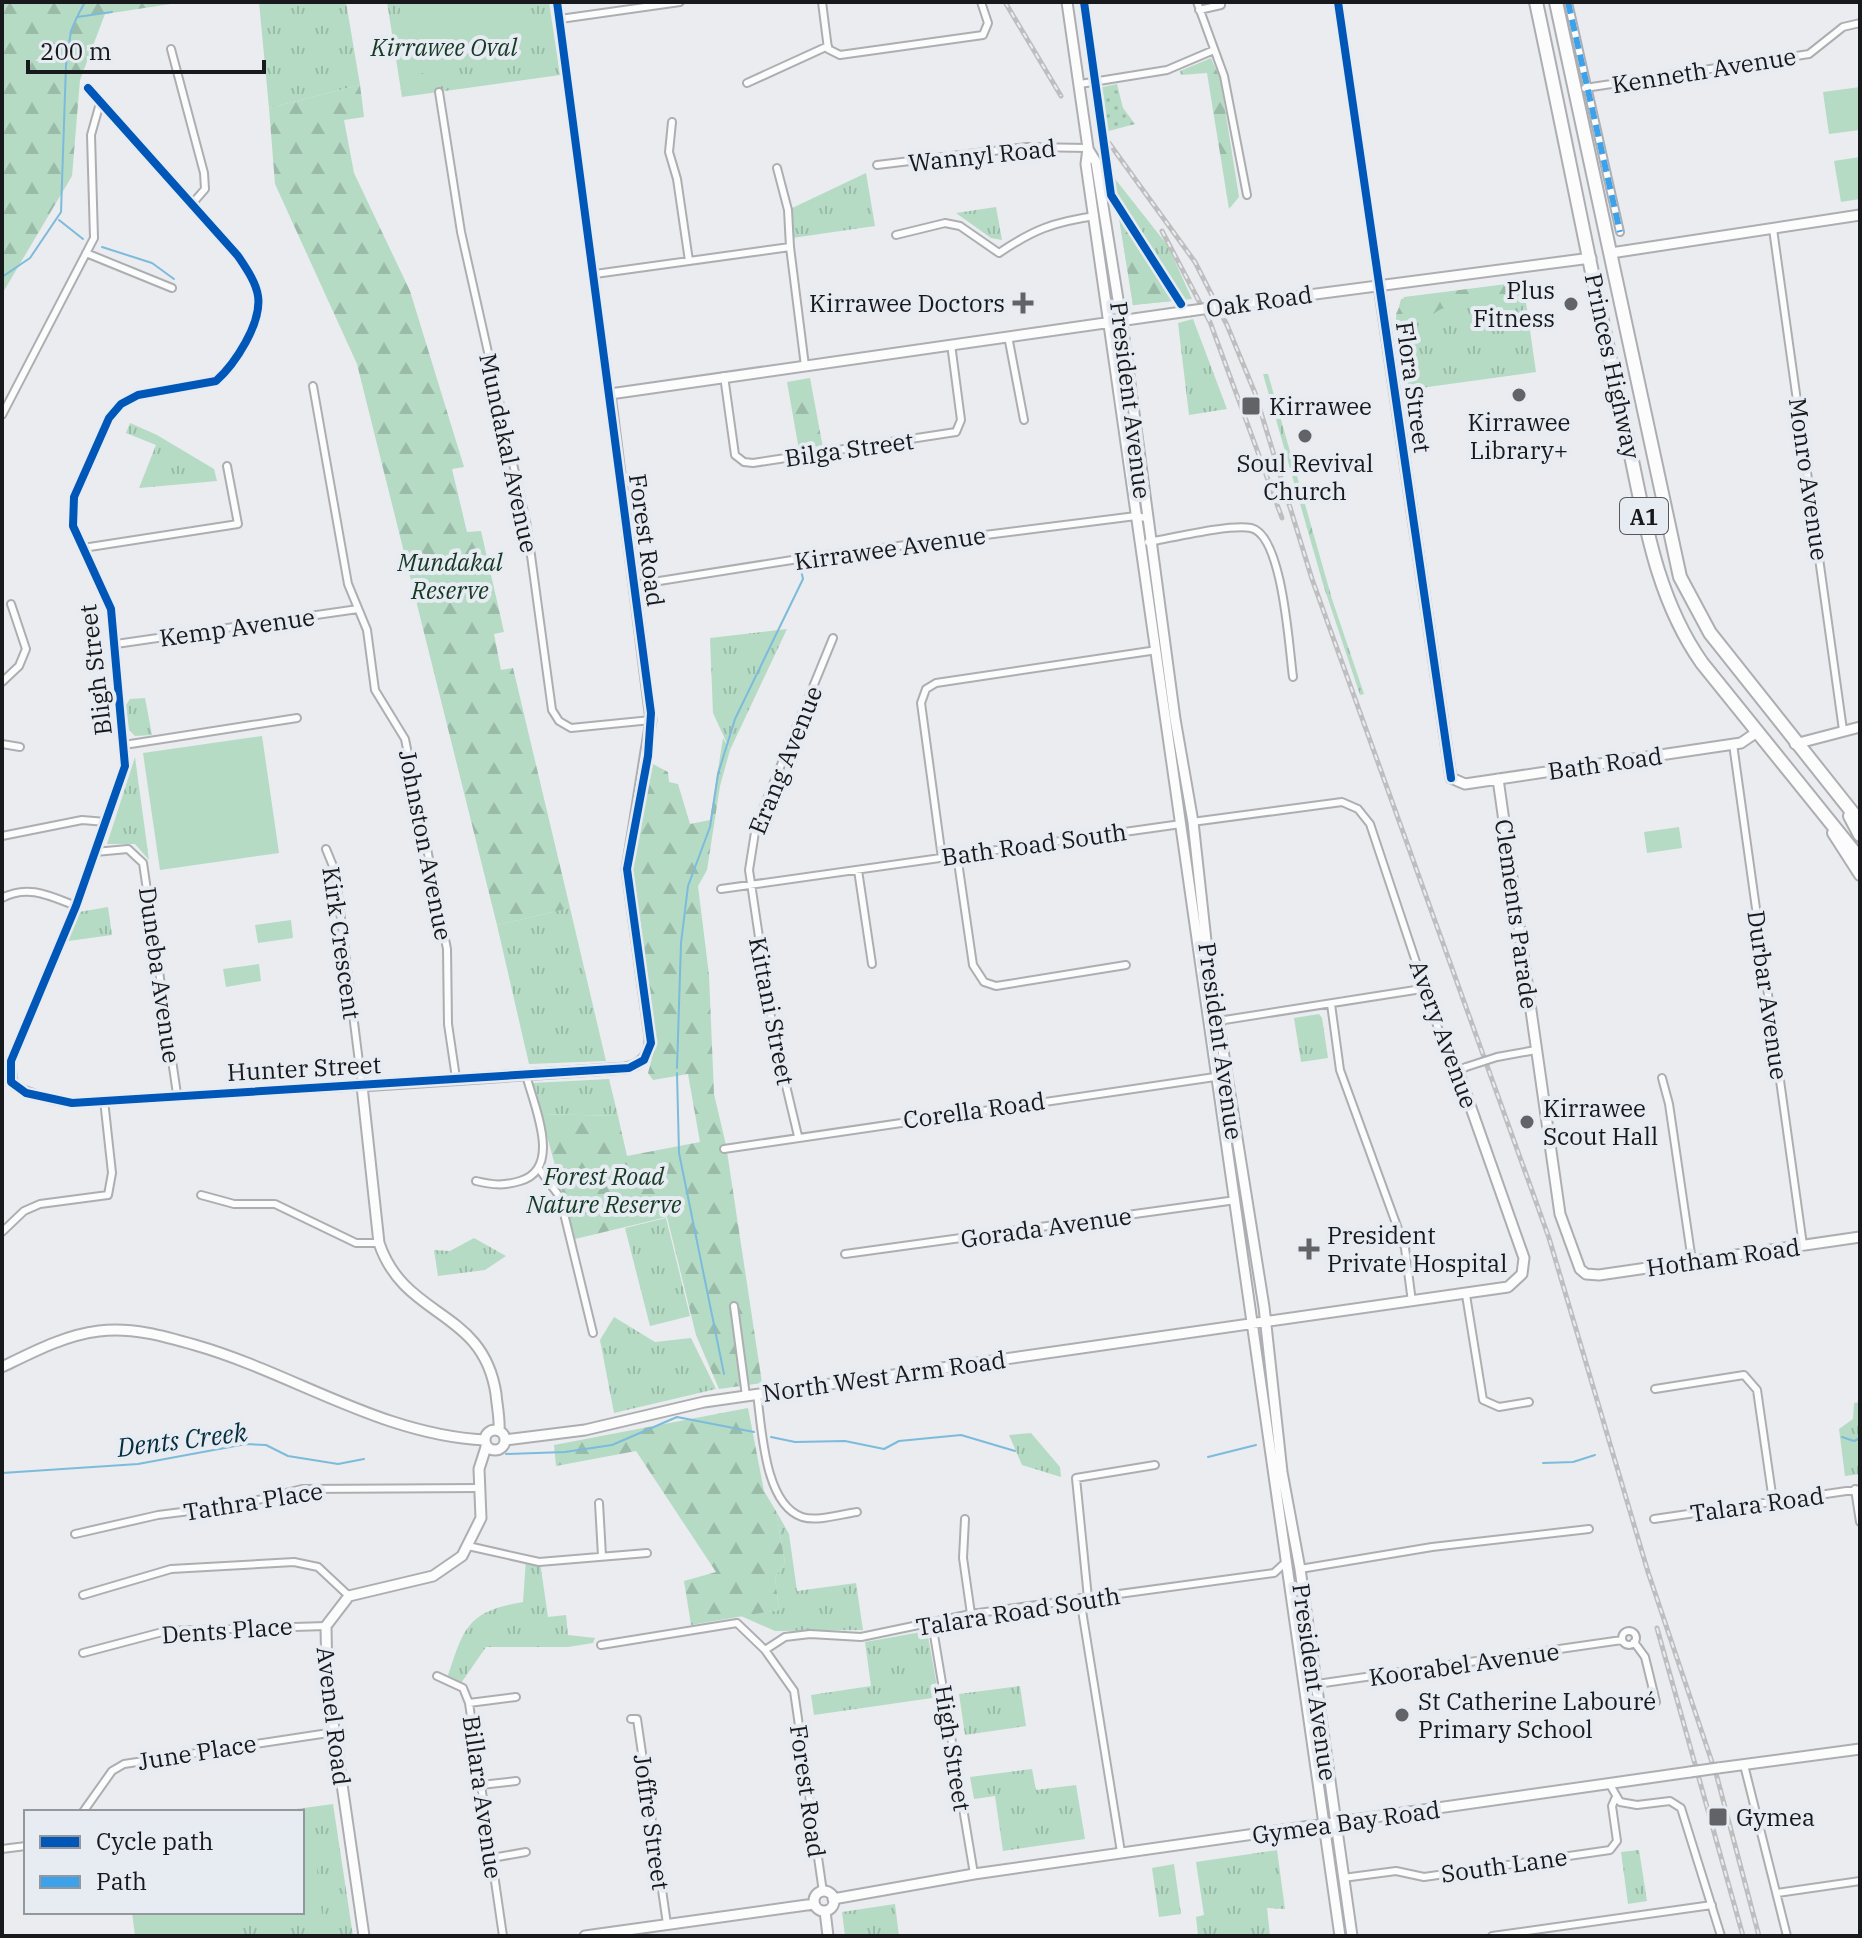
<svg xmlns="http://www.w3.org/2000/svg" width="1862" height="1938" font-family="'IBM Plex Serif',serif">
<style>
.grass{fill:url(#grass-tufts)}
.forest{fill:url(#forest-firs)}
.garden{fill:url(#garden-dots)}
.pitch{fill:#b5dbc5}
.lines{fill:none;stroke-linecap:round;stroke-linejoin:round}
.stream{stroke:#7cbbdb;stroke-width:2}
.street-casing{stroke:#adaeb1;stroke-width:10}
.secondary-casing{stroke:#adaeb1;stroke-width:13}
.primary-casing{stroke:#adaeb1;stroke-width:14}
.highway-casing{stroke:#adaeb1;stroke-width:16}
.street{stroke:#fcfcfd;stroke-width:6}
.secondary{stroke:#fcfcfd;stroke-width:9}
.primary{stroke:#fcfcfd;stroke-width:10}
.highway{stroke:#fcfcfd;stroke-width:12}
.rail-casing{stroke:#bebebf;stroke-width:5}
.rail{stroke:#e7ebf2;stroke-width:2;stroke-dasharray:6;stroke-linecap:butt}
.street-bridge-casing{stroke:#adaeb1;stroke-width:10;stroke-linecap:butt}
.secondary-bridge-casing{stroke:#adaeb1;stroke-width:13;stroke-linecap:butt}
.street-bridge{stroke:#fcfcfd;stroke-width:6}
.secondary-bridge{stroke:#fcfcfd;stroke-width:9}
.quiet{stroke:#3da2ea;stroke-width:6;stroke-dasharray:12 6;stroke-linecap:butt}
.cycleway-casing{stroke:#e7ebf2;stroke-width:13}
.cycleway{stroke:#0057b8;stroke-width:8}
.poi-dot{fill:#626366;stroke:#e7ebf2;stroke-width:3}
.labels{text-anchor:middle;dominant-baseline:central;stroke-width:8;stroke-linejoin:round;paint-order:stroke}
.shield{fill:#e7ebf2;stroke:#56585c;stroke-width:2}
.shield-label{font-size:22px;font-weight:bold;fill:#18191c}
.park-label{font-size:24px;font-style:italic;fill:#163924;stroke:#e7ebf2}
.street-label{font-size:24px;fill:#18191c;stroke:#e7ebf2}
.poi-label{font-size:24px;fill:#18191c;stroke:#e7ebf2;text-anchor:start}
.water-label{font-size:26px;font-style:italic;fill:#042d40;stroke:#e7ebf2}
</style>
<defs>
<pattern id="grass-tufts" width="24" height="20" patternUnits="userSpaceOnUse" patternTransform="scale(2)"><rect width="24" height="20" fill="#b5dbc5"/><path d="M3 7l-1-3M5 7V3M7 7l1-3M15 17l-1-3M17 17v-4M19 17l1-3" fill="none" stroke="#9bbba9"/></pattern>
<pattern id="forest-firs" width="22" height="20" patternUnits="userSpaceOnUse" patternTransform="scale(2)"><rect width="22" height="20" fill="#b5dbc5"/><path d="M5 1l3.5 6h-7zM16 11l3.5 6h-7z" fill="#9bbba9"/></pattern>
<pattern id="garden-dots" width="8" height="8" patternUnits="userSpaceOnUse" patternTransform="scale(2)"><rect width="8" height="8" fill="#b5dbc5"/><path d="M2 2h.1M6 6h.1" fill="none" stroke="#9bbba9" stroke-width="1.8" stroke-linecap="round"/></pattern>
</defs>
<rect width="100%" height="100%" fill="#eaecef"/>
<path class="grass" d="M 259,2 L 346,2 L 360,85 L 269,108 Z
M 387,2 L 549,2 L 560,75 L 402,97 Z
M 866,173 L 875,226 L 792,238 L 788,210 Z
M 1112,175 L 1168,246 L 1192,299 L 1133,305 Z
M 996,207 L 1002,240 L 991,238 L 956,213 Z
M 1523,282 L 1536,372 L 1406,390 L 1396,319 L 1401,299 Z
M 1193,319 L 1227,409 L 1189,415 L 1178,323 Z
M 1263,374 L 1268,374 L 1332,599 L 1364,694 L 1360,695 L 1323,584 Z
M 130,423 L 157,435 L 214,469 L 217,481 L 139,488 L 156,445 L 126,433 Z
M 787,629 L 730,750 L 713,713 L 710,638 Z
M 145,698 L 152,735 L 135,736 L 129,730 L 126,705 L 130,699 Z
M 135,757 L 149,860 L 135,844 L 107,844 Z
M 108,907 L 112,935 L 61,942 L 73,913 Z
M 570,908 L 606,1061 L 529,1064 L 497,925 Z
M 1319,1014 L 1322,1018 L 1328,1058 L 1301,1062 L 1294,1018 Z
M 609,1079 L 618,1116 L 541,1114 L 532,1083 Z
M 666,1218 L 690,1316 L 650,1326 L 625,1228 Z
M 474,1238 L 506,1256 L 485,1270 L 438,1276 L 434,1250 L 450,1251 Z
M 614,1317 L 655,1342 L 691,1338 L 716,1389 L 614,1413 L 600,1340 Z
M 1860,1402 L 1860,1474 L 1845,1476 L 1839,1429 L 1853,1419 L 1854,1403 Z
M 1031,1433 L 1060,1467 L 1061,1477 L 1022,1465 L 1009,1435 Z
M 776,1511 L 789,1534 L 797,1591 L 856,1583 L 863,1630 L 775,1631 L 741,1616 L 779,1610 L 775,1577 L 785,1563 Z
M 526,1559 L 540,1562 L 548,1617 L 566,1615 L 568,1635 L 595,1638 L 593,1643 L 568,1647 L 486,1647 L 459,1686 L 447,1679 C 464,1628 466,1612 523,1602 Z
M 927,1631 L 939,1697 L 814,1715 L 811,1695 L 871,1686 L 865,1642 Z
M 1020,1686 L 1026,1726 L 965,1735 L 959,1694 Z
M 1032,1769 L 1036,1790 L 1076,1785 L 1085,1839 L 1003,1851 L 995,1796 L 974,1799 L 970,1777 Z
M 333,1804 L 353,1936 L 135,1936 L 132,1912 L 302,1912 L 302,1812 L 275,1812 Z
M 1277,1850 L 1285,1909 L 1267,1908 L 1270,1936 L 1198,1936 L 1196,1917 L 1204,1915 L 1196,1862 Z
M 1639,1850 L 1647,1901 L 1628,1904 L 1621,1852 Z
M 1174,1864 L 1181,1914 L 1159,1917 L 1152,1868 Z
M 895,1904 L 899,1936 L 845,1936 L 842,1912 Z"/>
<path class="forest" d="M 2,2 L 184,2 L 105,14 L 80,80 L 72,176 L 2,294 Z
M 1211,58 L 1220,78 L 1239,197 L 1229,209 L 1207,73 L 1181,75 L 1180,71 Z
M 360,85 L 364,117 L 344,120 L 354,173 L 410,291 L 464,467 L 452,469 L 467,532 L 481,531 L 504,632 L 494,634 L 501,670 L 513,668 L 570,908 L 497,925 L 357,364 L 275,184 L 269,108 Z
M 1119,217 L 1173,301 L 1133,305 Z
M 1523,282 L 1523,287 L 1507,299 L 1498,300 L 1493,296 L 1485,301 L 1441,309 L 1419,323 L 1412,351 L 1401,354 L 1396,314 L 1404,297 Z
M 810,378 L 823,448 L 799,450 L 787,382 Z
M 723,738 L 730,750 L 720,786 L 707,870 L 698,886 L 709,975 L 714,1094 L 726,1145 L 762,1383 L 719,1389 L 696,1335 L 667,1217 L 575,1239 L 541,1114 L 618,1116 L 627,1156 L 700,1142 L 688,1074 L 653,1080 L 648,1073 L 655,1047 L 629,869 L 653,764 L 668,772 L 669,782 L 678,784 L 690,824 L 710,820 Z
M 748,1408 L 764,1491 L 776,1511 L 785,1563 L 775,1577 L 779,1610 L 691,1625 L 684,1581 L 716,1572 L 636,1451 L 556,1466 L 554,1445 Z"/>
<path class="garden" d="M 1117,84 L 1123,108 L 1135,124 L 1105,132 L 1098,88 Z"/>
<path class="pitch" d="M 399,2 L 518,2 L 526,59 L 409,75 Z
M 1860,87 L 1860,130 L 1829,134 L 1823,92 Z
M 1860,157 L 1860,199 L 1841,202 L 1834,161 Z
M 262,736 L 279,853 L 160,870 L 143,753 Z
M 1679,827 L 1682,848 L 1647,853 L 1644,832 Z
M 291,920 L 293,938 L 258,943 L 255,925 Z
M 259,964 L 261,981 L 226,987 L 223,969 Z
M 313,1834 L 322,1914 L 217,1924 L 216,1912 L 302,1912 L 302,1835 Z
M 137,1912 L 212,1912 L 215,1936 L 140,1936 Z"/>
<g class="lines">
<path class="stream" d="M 78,15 L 85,2
M 59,220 L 83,239
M 102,247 L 152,263 L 174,279
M 2,277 L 30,258 L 61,212 L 66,65 L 71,31 L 77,17 L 112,12
M 677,1068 L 681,943 L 688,886 L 710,827 L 718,774 L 735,719 L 803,579 L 801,570
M 677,1073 L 679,1153 L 724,1374
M 771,1437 L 795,1442 L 845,1441 L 884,1449 L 899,1441 L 961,1435 L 1015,1451
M 1842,1437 L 1854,1441 L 1860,1438
M 506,1454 L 565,1452 L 612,1445 L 677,1417 L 754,1432
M 1208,1457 L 1256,1445
M 1543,1463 L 1573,1462 L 1595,1455
M 2,1473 L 138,1464 L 246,1444 L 266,1445 L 288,1456 L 338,1464 L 364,1459"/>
<defs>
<path id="street" d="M 557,2 L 610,394
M 822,2 L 828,49 L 840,55 L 983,35 L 988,23 L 981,2
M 1197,2 L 1224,76 L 1247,195
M 1338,2 L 1379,285
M 1568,2 L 1620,232
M 1199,10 L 1221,5
M 560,19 L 680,2
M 171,49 L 204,173 L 205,189 L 192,204
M 747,83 L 828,46
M 1080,84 L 1167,70 L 1214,50
M 88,88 L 238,256 C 246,268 256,282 258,296 C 262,323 235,364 216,381 L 138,395 L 121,404 L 109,418 L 74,497 L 73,526 L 111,609 L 125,766 L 76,906 L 11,1061 L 14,1086 L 52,1100 L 72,1103 L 362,1086 L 335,871 L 326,849
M 1585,88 L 1809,54 L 1843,27 L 1860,23
M 439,92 L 461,232 L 527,526 L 552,710 L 559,721 L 571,728 L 651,720
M 672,122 L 669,152 L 677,179 L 689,261
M 877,165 L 1027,147 L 1088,148
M 777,168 L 788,210 L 790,247
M 1773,229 L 1843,730
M 896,235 L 945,223 L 960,226 L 999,253 C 1033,230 1053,222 1095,216
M 86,253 L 172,288
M 595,274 L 790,247 L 805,366
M 1008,336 L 1024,420
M 724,376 L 735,455 L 744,462 L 753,463 L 956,432 L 961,420 L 951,344
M 313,386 L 348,584 L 367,630 L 375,690 L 405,739 L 447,949 L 448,1024 L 456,1078
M 2,415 L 94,238 L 91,135 L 100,103
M 1148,542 C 1172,538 1229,524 1251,528 C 1283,535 1289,649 1293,677
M 83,548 L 238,524 L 227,466
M 634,585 L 811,557 L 1136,516 L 1146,518
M 116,644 L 358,609
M 2,682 L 19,666 L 26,649 L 11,604
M 2,744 L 20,747
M 1733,744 L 1803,1245
M 124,745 L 297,718
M 1192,822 L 1342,802 L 1358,809 L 1370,824 L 1438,1028 L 1458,1071 L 1466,1067
M 2,836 L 82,820 L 106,822
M 95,852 L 128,849 L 143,863 L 177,1094
M 957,855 L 973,965 L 984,982 L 996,986 L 1126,965
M 942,858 L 921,703 L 926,689 L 936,683 L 1157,650
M 858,870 L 872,964
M 721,889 L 1181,824
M 2,898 C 28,884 50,896 76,906
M 1331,1004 L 1340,1070 L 1405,1248 L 1412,1302
M 1218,1021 L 1428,988
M 1497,1057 L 1536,1050
M 1662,1078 L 1669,1104 L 1692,1261
M 798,1136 L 773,1031 L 749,870 L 756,826 L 833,638
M 724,1149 L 1215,1077
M 539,1169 L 560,1197 L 593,1333
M 476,1181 C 493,1185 503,1186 520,1181 C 563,1169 534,1106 526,1075
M 201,1195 L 234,1204 L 275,1204 L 356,1243 L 379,1243
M 2,1232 L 24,1211 L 40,1204 L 108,1195 L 112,1173 L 104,1100
M 845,1254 L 1236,1200
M 1466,1295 L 1483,1400 L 1499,1407 L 1529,1402
M 734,1306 L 746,1396
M 1655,1389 L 1744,1375 L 1757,1390 L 1773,1501
M 757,1394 C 762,1428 764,1504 802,1517 C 817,1522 841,1514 857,1512
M 1855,1489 L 1860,1522
M 599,1503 L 602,1556
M 965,1519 L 963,1558 L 971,1614
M 1654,1519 L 1860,1489
M 75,1534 L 158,1515 L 238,1505 L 302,1489 L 481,1488
M 468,1546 L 539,1562 L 647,1553
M 1300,1569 L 1432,1547 L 1589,1529
M 83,1595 L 171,1569 L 294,1562 L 318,1567 L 349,1596
M 1080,1598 L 1121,1852
M 1088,1598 L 1076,1478 L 1155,1465
M 932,1623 L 974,1874
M1622 1638a7 7 0 1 1 14 0a7 7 0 1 1-14 0Z
M 1634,1642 L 1645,1657 L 1656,1702
M 601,1645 L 737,1623 L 765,1650 L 794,1691 L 823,1892
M 765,1650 L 785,1637 L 810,1634 L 861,1637 L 971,1614 L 1274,1573 L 1287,1561
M 83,1653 L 166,1631 L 326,1626
M 437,1676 L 463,1688 L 469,1703 L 503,1936
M 1317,1684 L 1622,1640
M 469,1703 L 516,1697
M 631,1719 L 637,1719 L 667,1924
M 1744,1765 L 1787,1936
M 1609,1783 L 1620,1802 L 1637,1805 L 1670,1801 L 1681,1808 L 1721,1936
M 481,1785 L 516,1781
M 83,1812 L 112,1771 L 124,1764 L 335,1732
M 2,1849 L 26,1846
M 492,1858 L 526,1852
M 1343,1878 L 1396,1871 L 1424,1877 L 1610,1850 L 1617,1841 L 1612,1806 L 1615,1799
M 1777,1893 L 1860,1881
M 1492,1936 L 1712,1905"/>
<path id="secondary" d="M 1067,2 L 1088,148 L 1086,164 L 1340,1936
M 1088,149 L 1096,162 L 1123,331 L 1175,719 L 1193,822 L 1207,950 L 1264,1307 L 1282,1472 L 1300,1569 L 1352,1936
M 1611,253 L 1860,215
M 1379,285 L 1451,778 L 1465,784 L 1741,743 L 1757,732
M 1224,306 L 1591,258
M 1795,744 L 1860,727
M 1498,779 L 1560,1214 L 1580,1269 L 1586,1274 L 1599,1275 L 1860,1237
M 2,1367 C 33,1352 65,1335 99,1331 C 132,1327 164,1336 195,1345 C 293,1373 381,1435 485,1440
M485 1440a10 10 0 1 1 20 0a10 10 0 1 1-20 0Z
M 499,1431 C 500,1419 497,1406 496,1394 C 483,1308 405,1320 379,1243 L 362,1086 L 625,1068 C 642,1065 651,1054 650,1037 L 627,869 L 651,720 L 610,394 L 1189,311
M 505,1440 L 585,1430 L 704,1402 L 1508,1287 L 1522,1274 L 1524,1258 L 1458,1071
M 1718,1768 L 1860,1749
M814 1901a10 10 0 1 1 20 0a10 10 0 1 1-20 0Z
M 833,1899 L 974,1874 L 1690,1772
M 825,1911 L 828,1936
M 364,1936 L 327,1681 L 326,1626 L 349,1596 L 433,1576 L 462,1556 L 481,1518 L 479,1469 L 486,1447
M 585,1936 L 814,1904"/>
<path id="primary" d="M 1833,833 L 1860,875"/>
<path id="highway" d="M 1536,2 C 1566,142 1593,283 1624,423 C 1643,506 1652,592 1702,663 L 1860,859
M 1556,2 L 1680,577 L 1710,633 L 1860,822
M 1850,816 L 1860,835"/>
</defs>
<use href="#street" class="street-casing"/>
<use href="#secondary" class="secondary-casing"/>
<use href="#primary" class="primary-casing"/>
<use href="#highway" class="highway-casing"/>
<use href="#street" class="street"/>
<use href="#secondary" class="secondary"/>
<use href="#primary" class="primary"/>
<use href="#highway" class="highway"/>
<defs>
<path id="rail" d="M 1005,2 L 1061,96
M 1109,143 L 1195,262 L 1227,325 L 1255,393 L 1312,579 L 1549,1238 L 1648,1572 L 1717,1777 L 1759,1936
M 1162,231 L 1210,322 L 1282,518
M 1657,1628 L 1743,1936"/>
</defs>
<use href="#rail" class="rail-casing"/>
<use href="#rail" class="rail"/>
<defs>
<path id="street-bridge" d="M 1466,1067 L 1497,1057"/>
<path id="secondary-bridge" d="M 1189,311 L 1224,306
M 1690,1772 L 1718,1768"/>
</defs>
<use href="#street-bridge" class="street-bridge-casing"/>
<use href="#secondary-bridge" class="secondary-bridge-casing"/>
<use href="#street-bridge" class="street-bridge"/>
<use href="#secondary-bridge" class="secondary-bridge"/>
<path class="quiet" d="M 1568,2 L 1620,232"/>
<defs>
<path id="cycleway" d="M 1084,2 L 1111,195 L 1181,304
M 1338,2 L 1451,778
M 88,88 L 238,256 C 246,268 256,282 258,296 C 262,323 235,364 216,381 L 138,395 L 121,404 L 109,418 L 74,497 L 73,526 L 111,609 L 125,766 L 76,906 L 11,1061 L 11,1082 L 26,1093 L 72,1103 L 629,1068 L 644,1060 L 651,1043 L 627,869 L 648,756 L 651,713 L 557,2"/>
</defs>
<use href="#cycleway" class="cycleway-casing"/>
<use href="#cycleway" class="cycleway"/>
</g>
<g class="poi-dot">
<path d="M1019 291h8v8h8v8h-8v8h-8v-8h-8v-8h8z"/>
<circle cx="1571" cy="304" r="8"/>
<circle cx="1519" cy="395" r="8"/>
<rect x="1241" y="396" width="20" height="20" rx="4"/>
<circle cx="1305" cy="436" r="8"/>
<circle cx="1527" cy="1122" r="8"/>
<path d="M1305 1237h8v8h8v8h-8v8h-8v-8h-8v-8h8z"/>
<circle cx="1402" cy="1715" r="8"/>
<rect x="1708" y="1807" width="20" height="20" rx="4"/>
</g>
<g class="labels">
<rect class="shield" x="1620" y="498" width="48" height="36" rx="6"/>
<g class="shield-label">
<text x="1644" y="516">A1</text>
</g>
<g class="park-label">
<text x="444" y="47">Kirrawee Oval</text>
<text x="450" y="562">Mundakal<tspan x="450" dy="28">Reserve</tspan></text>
<text x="604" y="1176">Forest Road<tspan x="604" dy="28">Nature Reserve</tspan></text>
</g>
<g class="street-label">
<text transform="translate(1704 70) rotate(-9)">Kenneth Avenue</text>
<text transform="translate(982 155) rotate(-6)">Wannyl Road</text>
<text transform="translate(1259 301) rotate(-8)">Oak Road</text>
<text transform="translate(1613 366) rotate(78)">Princes Highway</text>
<text transform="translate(1414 387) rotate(82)">Flora Street</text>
<text transform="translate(1131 400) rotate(83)">President Avenue</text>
<text transform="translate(849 449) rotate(-8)">Bilga Street</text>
<text transform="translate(509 453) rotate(78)">Mundakal Avenue</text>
<text transform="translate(1809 479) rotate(82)">Monro Avenue</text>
<text transform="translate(647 540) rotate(82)">Forest Road</text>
<text transform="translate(890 548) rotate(-8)">Kirrawee Avenue</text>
<text transform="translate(237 627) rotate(-8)">Kemp Avenue</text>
<text transform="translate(95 670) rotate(-97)">Bligh Street</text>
<text transform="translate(785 760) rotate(-68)">Erang Avenue</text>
<text transform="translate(1605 763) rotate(-8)">Bath Road</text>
<text transform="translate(1034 844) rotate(-8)">Bath Road South</text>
<text transform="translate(426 845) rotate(79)">Johnston Avenue</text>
<text transform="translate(1517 914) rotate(82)">Clements Parade</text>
<text transform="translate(342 943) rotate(82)">Kirk Crescent</text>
<text transform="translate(160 975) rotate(82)">Duneba Avenue</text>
<text transform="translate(1768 995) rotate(82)">Durbar Avenue</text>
<text transform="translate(772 1011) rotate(79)">Kittani Street</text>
<text transform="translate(1444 1034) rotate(70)">Avery Avenue</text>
<text transform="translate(1221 1041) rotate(82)">President Avenue</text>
<text transform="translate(304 1068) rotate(-3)">Hunter Street</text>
<text transform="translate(974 1110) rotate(-8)">Corella Road</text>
<text transform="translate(1046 1227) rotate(-8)">Gorada Avenue</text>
<text transform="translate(1723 1257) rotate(-8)">Hotham Road</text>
<text transform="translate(884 1376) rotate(-8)">North West Arm Road</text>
<text transform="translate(253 1501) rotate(-9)">Tathra Place</text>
<text transform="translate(1757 1504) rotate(-8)">Talara Road</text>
<text transform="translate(1018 1611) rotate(-9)">Talara Road South</text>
<text transform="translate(227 1630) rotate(-4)">Dents Place</text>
<text transform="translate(1464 1664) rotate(-8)">Koorabel Avenue</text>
<text transform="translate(1315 1682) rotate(82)">President Avenue</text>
<text transform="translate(334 1716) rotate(83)">Avenel Road</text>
<text transform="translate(953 1748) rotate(81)">High Street</text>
<text transform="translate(197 1752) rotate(-9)">June Place</text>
<text transform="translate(808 1791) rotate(82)">Forest Road</text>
<text transform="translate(483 1797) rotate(82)">Billara Avenue</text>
<text transform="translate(652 1822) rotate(82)">Joffre Street</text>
<text transform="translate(1346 1822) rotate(-8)">Gymea Bay Road</text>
<text transform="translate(1504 1865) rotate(-8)">South Lane</text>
</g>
<g class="poi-label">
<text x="1555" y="290" text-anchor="end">Plus<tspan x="1555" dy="28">Fitness</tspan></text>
<text x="1005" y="303" text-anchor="end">Kirrawee Doctors</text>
<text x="1269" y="406">Kirrawee</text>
<text x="1519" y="422" text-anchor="middle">Kirrawee<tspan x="1519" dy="28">Library+</tspan></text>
<text x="1305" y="463" text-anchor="middle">Soul Revival<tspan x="1305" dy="28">Church</tspan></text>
<text x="1543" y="1108">Kirrawee<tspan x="1543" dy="28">Scout Hall</tspan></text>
<text x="1327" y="1235">President<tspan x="1327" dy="28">Private Hospital</tspan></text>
<text x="1418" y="1701">St Catherine Labouré<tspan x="1418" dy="28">Primary School</tspan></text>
<text x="1736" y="1817">Gymea</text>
</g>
<g class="water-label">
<text transform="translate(182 1439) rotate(-7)">Dents Creek</text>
</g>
</g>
<rect width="1862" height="1938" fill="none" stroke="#18191c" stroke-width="8"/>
<rect x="24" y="1810" width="280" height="104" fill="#e7ebf2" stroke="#94979c" stroke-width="2"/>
<rect x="40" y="1836" width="40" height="12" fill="#0057b8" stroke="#94979c" stroke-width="2"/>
<text x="96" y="1850" font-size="24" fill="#18191c">Cycle path</text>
<rect x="40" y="1876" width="40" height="12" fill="#3da2ea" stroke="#94979c" stroke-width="2"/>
<text x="96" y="1890" font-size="24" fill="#18191c">Path</text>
<path d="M28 60v12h236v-12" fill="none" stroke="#18191c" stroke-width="4"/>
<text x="40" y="60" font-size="24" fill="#18191c" stroke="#e7ebf2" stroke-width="6" paint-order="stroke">200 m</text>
</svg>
